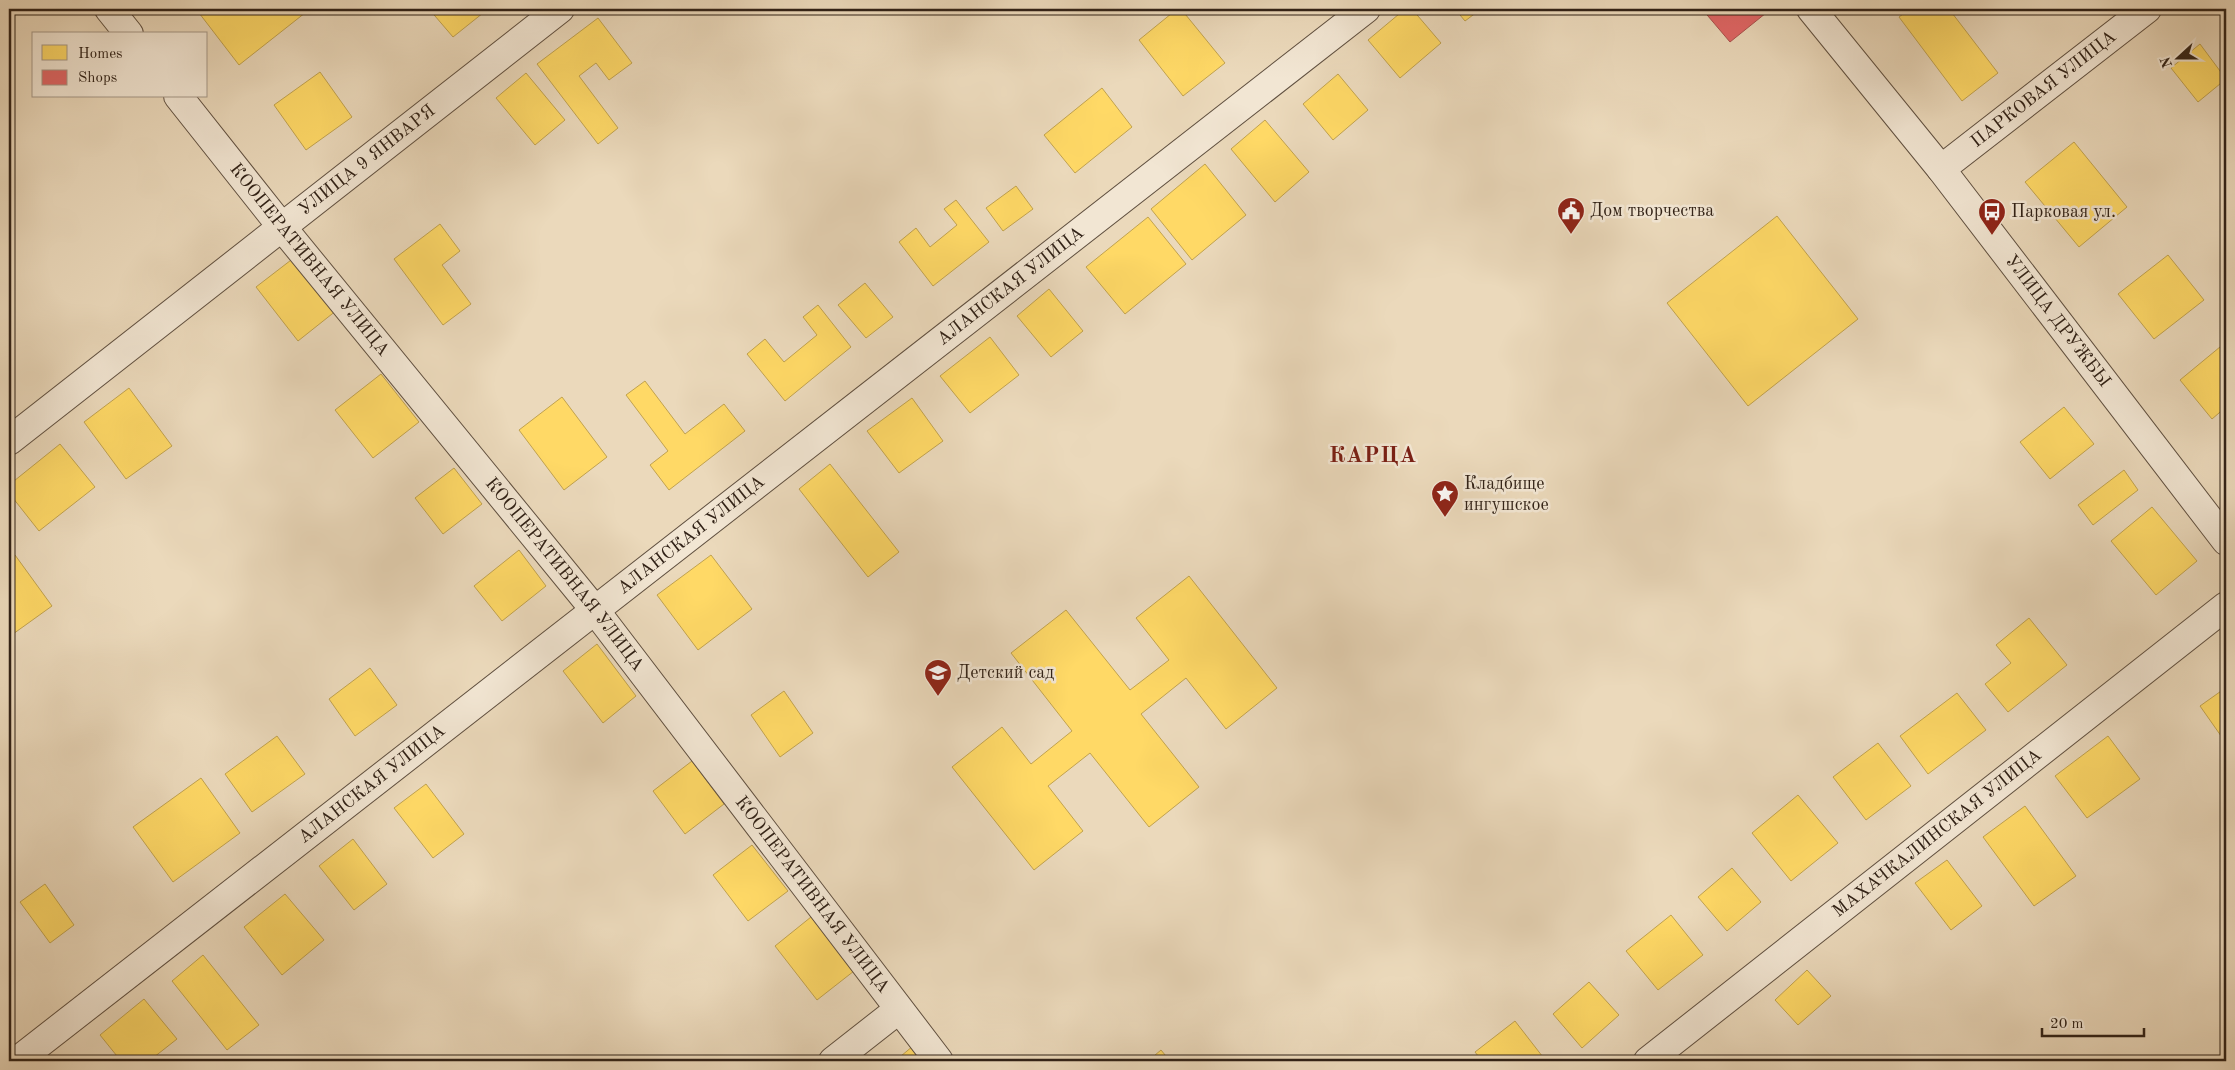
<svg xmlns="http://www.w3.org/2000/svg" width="2235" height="1070" font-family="'Old Standard TT',serif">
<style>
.homes{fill:#ffd966;stroke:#c1a24e}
.shops{fill:#e06666;stroke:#ac524e}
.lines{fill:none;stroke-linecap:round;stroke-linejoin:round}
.minor-casing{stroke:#605040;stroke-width:30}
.minor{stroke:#f2e6d3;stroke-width:28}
.labels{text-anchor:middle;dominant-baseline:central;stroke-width:5;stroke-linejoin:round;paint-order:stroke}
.street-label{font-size:18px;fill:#312217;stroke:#f2e6d3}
.poi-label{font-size:18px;fill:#312217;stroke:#f2e6d3;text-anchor:start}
.district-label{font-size:22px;font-weight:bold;letter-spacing:1px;fill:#7a1f14;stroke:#f2e6d3}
</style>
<rect width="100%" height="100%" fill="#ebd9bb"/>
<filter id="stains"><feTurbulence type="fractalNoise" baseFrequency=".004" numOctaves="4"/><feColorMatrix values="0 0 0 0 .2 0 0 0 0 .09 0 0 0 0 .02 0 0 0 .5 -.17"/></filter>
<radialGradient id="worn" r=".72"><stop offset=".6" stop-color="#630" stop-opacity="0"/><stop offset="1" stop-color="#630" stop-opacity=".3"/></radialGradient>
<path class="homes" d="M 196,9 L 310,9 L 239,65 Z
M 429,9 L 488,9 L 453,37 Z
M 1177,9 L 1181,9 L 1225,63 L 1183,96 L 1139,40 Z
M 1405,9 L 1412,9 L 1441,43 L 1400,78 L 1368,40 Z
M 1455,9 L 1481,9 L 1465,21 Z
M 1910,9 L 1949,9 L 1998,73 L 1962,101 L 1899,17 Z
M 598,18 L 632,63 L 609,80 L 596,63 L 579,76 L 618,128 L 598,144 L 537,64 Z
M 2200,44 L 2226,79 L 2198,102 L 2171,68 Z
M 320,72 L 352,117 L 306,150 L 274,105 Z
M 526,73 L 565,120 L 535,145 L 496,98 Z
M 1338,74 L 1368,110 L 1333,140 L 1303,104 Z
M 1102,88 L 1132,127 L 1075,173 L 1044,135 Z
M 1265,120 L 1309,172 L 1275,202 L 1231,149 Z
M 2074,142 L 2127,207 L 2079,247 L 2025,182 Z
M 1205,164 L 1246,215 L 1192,260 L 1151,209 Z
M 1016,186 L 1033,209 L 1003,231 L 986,208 Z
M 956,200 L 989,242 L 933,286 L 899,242 L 916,228 L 930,247 L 957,225 L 944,209 Z
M 1777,216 L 1858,319 L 1748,406 L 1667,303 Z
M 1148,217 L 1186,264 L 1125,314 L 1086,267 Z
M 440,224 L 460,251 L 442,265 L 471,304 L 443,325 L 394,259 Z
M 2168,255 L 2204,300 L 2154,339 L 2118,294 Z
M 295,257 L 337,310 L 298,341 L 256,287 Z
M 865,283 L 893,317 L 866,338 L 838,305 Z
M 1049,289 L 1083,331 L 1051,357 L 1017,316 Z
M 818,305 L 851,347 L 785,401 L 747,354 L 765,339 L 784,362 L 817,335 L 803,317 Z
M 990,337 L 1019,375 L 970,413 L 940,376 Z
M 2226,342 L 2226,407 L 2212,419 L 2180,380 Z
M 381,374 L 419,422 L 373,458 L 335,410 Z
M 645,381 L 685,434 L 724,404 L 745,431 L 669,490 L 650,465 L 668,451 L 626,395 Z
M 129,388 L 172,446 L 126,479 L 84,422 Z
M 562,397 L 607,457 L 564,490 L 519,430 Z
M 912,398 L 943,441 L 899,473 L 867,431 Z
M 2064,407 L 2094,444 L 2050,479 L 2020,442 Z
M 60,444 L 95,487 L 39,531 L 9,493 L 9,485 Z
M 830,464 L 899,552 L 868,577 L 799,489 Z
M 454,468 L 482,504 L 443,534 L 415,498 Z
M 2124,470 L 2138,490 L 2093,525 L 2078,505 Z
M 2152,507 L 2197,561 L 2156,595 L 2111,541 Z
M 519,550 L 546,586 L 502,621 L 474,586 Z
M 15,555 L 52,606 L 13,634 L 9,628 L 9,559 Z
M 711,555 L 752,609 L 698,650 L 657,595 Z
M 1189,576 L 1277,688 L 1226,729 L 1186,678 L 1141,714 L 1199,787 L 1149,827 L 1090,753 L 1048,786 L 1083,831 L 1034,870 L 952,767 L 1002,727 L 1031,764 L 1072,731 L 1011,653 L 1066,610 L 1130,690 L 1169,660 L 1136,618 Z
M 2029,618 L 2067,665 L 2008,712 L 1985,684 L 2011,663 L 1996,645 Z
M 2226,639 L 2226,651 L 2220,644 Z
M 597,644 L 636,696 L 603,723 L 563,671 Z
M 370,668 L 397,705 L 355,736 L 329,699 Z
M 2224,689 L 2226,693 L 2226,743 L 2200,706 Z
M 784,691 L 813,733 L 780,757 L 751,715 Z
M 1957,693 L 1986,730 L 1928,774 L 1900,736 Z
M 277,736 L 305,774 L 252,812 L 225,774 Z
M 2108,736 L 2140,779 L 2087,818 L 2055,776 Z
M 1878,743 L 1911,786 L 1866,820 L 1833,777 Z
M 692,761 L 724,804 L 685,834 L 653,791 Z
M 201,778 L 240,833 L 173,882 L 133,827 Z
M 426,784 L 464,834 L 433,858 L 394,808 Z
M 1798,795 L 1838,843 L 1791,881 L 1752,833 Z
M 2025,806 L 2076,876 L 2034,906 L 1983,837 Z
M 353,839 L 387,884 L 354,910 L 319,866 Z
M 752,845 L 788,891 L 748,921 L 713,875 Z
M 1947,860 L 1982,906 L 1951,930 L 1915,883 Z
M 1732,868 L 1761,902 L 1727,931 L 1698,897 Z
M 45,884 L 74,925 L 50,943 L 20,902 Z
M 285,894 L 324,940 L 282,975 L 244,927 Z
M 1671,915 L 1703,955 L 1658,990 L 1626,951 Z
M 811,917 L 854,971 L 817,1000 L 775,946 Z
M 203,955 L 259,1025 L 227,1050 L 172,981 Z
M 1807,970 L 1831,996 L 1798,1025 L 1775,1000 Z
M 1589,982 L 1619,1015 L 1582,1048 L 1553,1014 Z
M 144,999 L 177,1039 L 149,1061 L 121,1061 L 100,1035 Z
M 1515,1021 L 1546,1061 L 1482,1061 L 1475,1052 Z
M 913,1046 L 926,1061 L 895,1061 Z
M 1161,1050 L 1170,1061 L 1148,1061 Z"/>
<path class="shops" d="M 1702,9 L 1771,9 L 1730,42 Z"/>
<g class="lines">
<defs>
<g id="minor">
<path d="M 109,9 L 129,34"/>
<path id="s1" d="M 1811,9 L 1941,169 L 2226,541"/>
<path id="s2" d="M 178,96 L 281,226 L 594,609 L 939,1061"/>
<path id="s3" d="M 1941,169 L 2147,9"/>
<path id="s4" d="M 9,441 L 560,9"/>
<path id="s5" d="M 17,1061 L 1366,9"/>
<path d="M 833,1061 L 898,1010"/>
<path id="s6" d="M 1648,1061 L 2226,606"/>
</g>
</defs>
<use href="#minor" class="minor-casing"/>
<use href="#minor" class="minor"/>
</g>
<defs>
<symbol id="civic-pin" viewBox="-11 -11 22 30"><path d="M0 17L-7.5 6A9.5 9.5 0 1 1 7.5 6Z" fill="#8f2418" stroke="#f2e6d3"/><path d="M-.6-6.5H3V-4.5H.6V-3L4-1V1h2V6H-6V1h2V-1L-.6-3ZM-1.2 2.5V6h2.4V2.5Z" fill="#fff"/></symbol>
<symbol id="bus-pin" viewBox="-11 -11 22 30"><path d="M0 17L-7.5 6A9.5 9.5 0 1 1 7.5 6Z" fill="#8f2418" stroke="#f2e6d3"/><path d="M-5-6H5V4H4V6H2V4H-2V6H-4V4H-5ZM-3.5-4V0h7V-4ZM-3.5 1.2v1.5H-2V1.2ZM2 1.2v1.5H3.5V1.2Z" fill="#fff"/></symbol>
<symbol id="sight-pin" viewBox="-11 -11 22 30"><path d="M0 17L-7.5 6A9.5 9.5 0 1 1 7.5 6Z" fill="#8f2418" stroke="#f2e6d3"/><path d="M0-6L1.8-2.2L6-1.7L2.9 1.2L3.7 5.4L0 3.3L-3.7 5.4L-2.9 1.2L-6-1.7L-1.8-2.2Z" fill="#fff"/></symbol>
<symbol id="school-pin" viewBox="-11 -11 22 30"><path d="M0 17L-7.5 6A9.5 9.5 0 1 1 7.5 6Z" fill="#8f2418" stroke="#f2e6d3"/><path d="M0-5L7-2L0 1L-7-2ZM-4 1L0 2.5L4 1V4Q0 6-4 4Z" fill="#fff"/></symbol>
</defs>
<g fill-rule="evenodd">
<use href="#civic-pin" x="1555" y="195" width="32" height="43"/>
<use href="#bus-pin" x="1976" y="196" width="32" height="43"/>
<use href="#sight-pin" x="1429" y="478" width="32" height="43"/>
<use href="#school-pin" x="922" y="657" width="32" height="43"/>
</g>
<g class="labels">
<g class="street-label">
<text stroke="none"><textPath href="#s3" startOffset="130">ПАРКОВАЯ УЛИЦА</textPath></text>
<text stroke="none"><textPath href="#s4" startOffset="455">УЛИЦА 9 ЯНВАРЯ</textPath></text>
<text stroke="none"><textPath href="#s2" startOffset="210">КООПЕРАТИВНАЯ УЛИЦА</textPath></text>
<text stroke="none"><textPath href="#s5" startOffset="1260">АЛАНСКАЯ УЛИЦА</textPath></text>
<text stroke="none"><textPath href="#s1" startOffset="398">УЛИЦА ДРУЖБЫ</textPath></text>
<text stroke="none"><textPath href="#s5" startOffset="855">АЛАНСКАЯ УЛИЦА</textPath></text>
<text stroke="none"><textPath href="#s2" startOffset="615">КООПЕРАТИВНАЯ УЛИЦА</textPath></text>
<text stroke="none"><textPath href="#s5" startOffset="450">АЛАНСКАЯ УЛИЦА</textPath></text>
<text stroke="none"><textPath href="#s6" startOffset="368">МАХАЧКАЛИНСКАЯ УЛИЦА</textPath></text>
<text stroke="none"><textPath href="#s2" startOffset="1020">КООПЕРАТИВНАЯ УЛИЦА</textPath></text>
</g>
<g class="poi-label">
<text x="1590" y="211">Дом творчества</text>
<text x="2011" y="212">Парковая ул.</text>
<text x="1464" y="484">Кладбище<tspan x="1464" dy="21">ингушское</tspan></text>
<text x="957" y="673">Детский сад</text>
</g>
<g class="district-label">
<text x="1373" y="456">КАРЦА</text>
</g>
</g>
<rect width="2235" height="1070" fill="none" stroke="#ebd9bb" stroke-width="30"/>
<rect x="10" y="10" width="2215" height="1050" fill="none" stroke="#312217" stroke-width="2.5"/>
<rect x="15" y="15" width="2205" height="1040" fill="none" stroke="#312217"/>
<rect x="32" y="32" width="175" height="65" fill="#f2e6d3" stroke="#a59888"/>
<rect x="42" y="45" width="25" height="15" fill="#ffd966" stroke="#a59888"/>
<text x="78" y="58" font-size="15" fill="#312217">Homes</text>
<rect x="42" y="70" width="25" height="15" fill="#e06666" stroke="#a59888"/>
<text x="78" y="82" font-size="15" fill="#312217">Shops</text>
<g transform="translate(2178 58) rotate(249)" stroke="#f2e6d3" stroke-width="4" paint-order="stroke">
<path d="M0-4L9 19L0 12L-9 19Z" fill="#312217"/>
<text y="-8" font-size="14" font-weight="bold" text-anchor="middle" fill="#312217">N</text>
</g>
<path d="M2042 1028v8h102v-8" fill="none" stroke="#312217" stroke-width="2.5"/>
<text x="2050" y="1028" font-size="15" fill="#312217" stroke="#f2e6d3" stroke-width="4" paint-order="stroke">20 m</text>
<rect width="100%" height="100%" filter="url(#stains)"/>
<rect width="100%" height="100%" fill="url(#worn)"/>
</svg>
